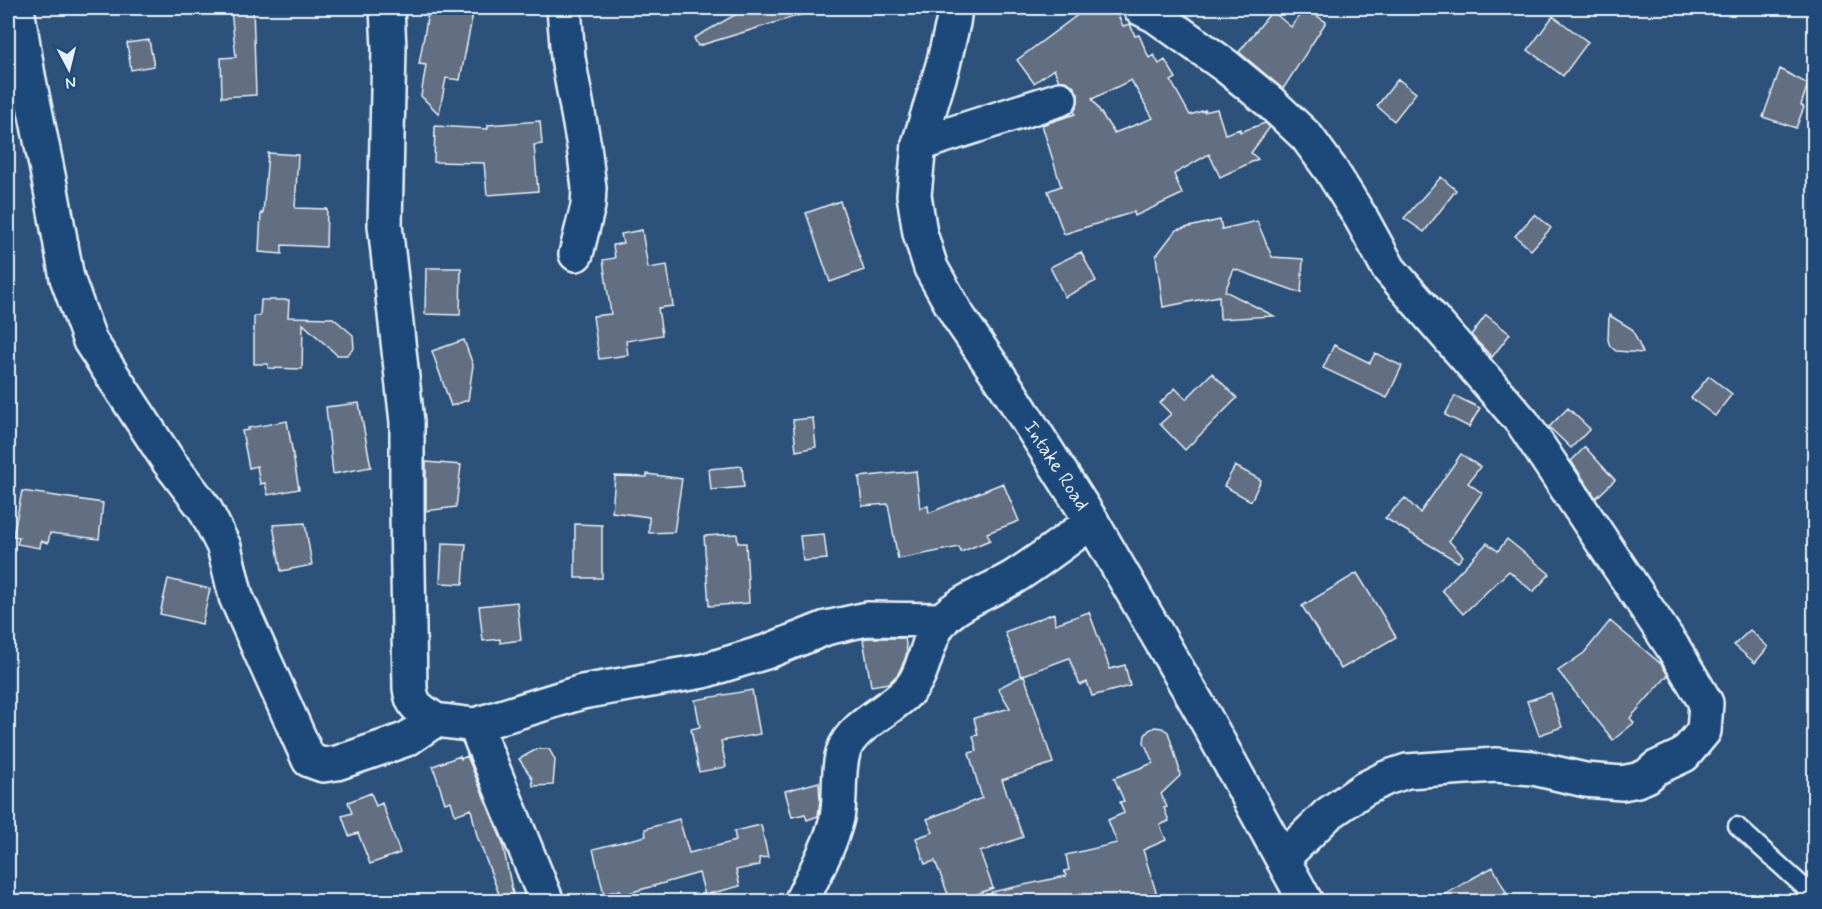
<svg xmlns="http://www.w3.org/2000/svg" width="1822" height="909" font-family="Mynerve,sans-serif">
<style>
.building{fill:#626e81;stroke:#e8f1f8;stroke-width:1.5;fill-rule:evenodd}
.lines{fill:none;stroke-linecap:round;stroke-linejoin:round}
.service-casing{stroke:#e8f1f8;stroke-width:21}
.minor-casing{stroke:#e8f1f8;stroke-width:38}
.tertiary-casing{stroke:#e8f1f8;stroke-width:38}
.service{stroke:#1f4a7a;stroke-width:16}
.minor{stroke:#1f4a7a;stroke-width:33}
.tertiary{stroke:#1f4a7a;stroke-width:33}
.labels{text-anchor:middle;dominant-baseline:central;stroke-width:6;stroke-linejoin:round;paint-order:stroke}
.street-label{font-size:20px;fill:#e8f1f8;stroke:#1f4a7a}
</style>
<rect width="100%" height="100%" fill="#2c517b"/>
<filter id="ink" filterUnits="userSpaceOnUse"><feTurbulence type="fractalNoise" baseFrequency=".0167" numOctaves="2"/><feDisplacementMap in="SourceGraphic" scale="12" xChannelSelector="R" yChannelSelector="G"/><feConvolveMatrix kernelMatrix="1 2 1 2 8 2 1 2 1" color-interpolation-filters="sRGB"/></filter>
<g filter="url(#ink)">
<path class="building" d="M 253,8 L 256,95 L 222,97 L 221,58 L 236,57 L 231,10 Z
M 429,8 L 474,8 L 460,80 L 446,78 L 439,114 L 421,96 L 426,65 L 419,64 Z
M 747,8 L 806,8 L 807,13 L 698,46 L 694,38 Z
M 1087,8 L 1091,12 L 1115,9 L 1123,26 L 1130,24 L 1135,36 L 1139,35 L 1149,58 L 1154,55 L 1159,64 L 1165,60 L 1176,78 L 1171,81 L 1190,115 L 1205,110 L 1204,112 L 1217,109 L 1225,134 L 1240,129 L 1240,132 L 1265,123 L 1270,127 L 1251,153 L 1258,159 L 1220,177 L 1209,154 L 1174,174 L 1182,194 L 1135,216 L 1134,212 L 1064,234 L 1048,191 L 1061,186 L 1042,125 L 1075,114 L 1074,112 L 1078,102 L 1078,94 L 1072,85 L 1065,81 L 1059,81 L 1054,69 L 1034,83 L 1017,60 ZM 1131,80 L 1153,118 L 1114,133 L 1092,99 Z
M 1305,8 L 1326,22 L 1283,89 L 1239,52 L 1272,11 L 1291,27 Z
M 1553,16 L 1588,42 L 1563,76 L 1528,50 Z
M 149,40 L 154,66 L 131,70 L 127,43 Z
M 1780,69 L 1808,84 L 1801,105 L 1804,107 L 1796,128 L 1763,117 Z
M 1398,79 L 1416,93 L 1394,121 L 1377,106 Z
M 540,121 L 542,144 L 534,145 L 538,191 L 487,195 L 484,163 L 434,162 L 435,126 L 488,129 L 488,125 Z
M 268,153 L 298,155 L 295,208 L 327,209 L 326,247 L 282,245 L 282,254 L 259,252 L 261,213 L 263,214 Z
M 1441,177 L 1456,190 L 1424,232 L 1404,218 Z
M 840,201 L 864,270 L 830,282 L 806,213 Z
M 1535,214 L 1551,228 L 1531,250 L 1515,236 Z
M 1220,220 L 1222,229 L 1257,221 L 1272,257 L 1303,259 L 1301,293 L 1234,269 L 1225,291 L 1274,316 L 1220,319 L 1219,296 L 1163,307 L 1156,256 L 1176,230 Z
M 642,230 L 648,268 L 667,265 L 673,306 L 658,308 L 662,335 L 626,341 L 628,355 L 599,359 L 593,316 L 611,314 L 603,260 L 615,258 L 613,245 L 623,243 L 621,234 Z
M 1081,252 L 1096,281 L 1065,297 L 1050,267 Z
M 426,268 L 461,268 L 460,315 L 425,314 Z
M 261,300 L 289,300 L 288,317 L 333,318 L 353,335 L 354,348 L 347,355 L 337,355 L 303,324 L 302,369 L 268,368 L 268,364 L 254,364 L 254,316 L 260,316 Z
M 1486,315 L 1510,334 L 1492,357 L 1471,335 Z
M 1609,315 L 1632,329 L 1643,353 L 1616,351 L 1610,346 L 1608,340 Z
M 464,340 L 473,365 L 468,400 L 451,406 L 432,351 Z
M 1334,345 L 1370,363 L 1375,353 L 1402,366 L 1387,398 L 1323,368 Z
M 1212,373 L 1237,398 L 1185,450 L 1160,424 L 1171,414 L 1160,403 L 1175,388 L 1186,399 Z
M 1709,376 L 1732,394 L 1715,416 L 1691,398 Z
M 1455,396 L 1480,408 L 1469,427 L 1445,415 Z
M 359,403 L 371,467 L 333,474 L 326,407 Z
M 1568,408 L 1590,429 L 1571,448 L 1549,427 Z
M 813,418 L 816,447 L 796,451 L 793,420 Z
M 287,421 L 299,489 L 268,495 L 265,483 L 260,484 L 257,466 L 249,468 L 242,431 L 249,430 L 248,428 Z
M 1585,447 L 1615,480 L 1596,498 L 1571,461 Z
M 1461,454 L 1480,467 L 1468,483 L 1482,493 L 1449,541 L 1463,556 L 1458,562 L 1385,518 L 1405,498 L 1420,513 Z
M 426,462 L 461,465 L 456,507 L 426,511 Z
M 742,466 L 744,487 L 711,490 L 709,469 Z
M 1235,466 L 1261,480 L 1251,501 L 1224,486 Z
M 916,471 L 920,508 L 928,506 L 929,513 L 1003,483 L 1019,521 L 987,533 L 990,540 L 961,552 L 959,547 L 898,559 L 888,504 L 862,506 L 859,477 Z
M 647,474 L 682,479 L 674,532 L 649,533 L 649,517 L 612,512 L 615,476 L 647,477 Z
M 22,491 L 103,503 L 99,539 L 50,533 L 48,543 L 41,541 L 40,548 L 17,544 L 19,537 L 13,536 Z
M 305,523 L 312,565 L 281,571 L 273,525 Z
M 575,524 L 602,525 L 602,578 L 575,578 Z
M 737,534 L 738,543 L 746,543 L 749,603 L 709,606 L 704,536 Z
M 824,534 L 827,559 L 803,561 L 800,536 Z
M 1507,539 L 1550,574 L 1533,592 L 1509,571 L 1463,614 L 1442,590 L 1487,543 L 1498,551 Z
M 442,543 L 466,544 L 463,584 L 440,583 Z
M 1357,573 L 1396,637 L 1341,669 L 1302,606 Z
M 168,579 L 210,589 L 202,624 L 160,614 Z
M 517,602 L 521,640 L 500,643 L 500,639 L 483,641 L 479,606 Z
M 1089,612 L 1110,669 L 1125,665 L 1130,686 L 1092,696 L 1087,682 L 1080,685 L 1069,658 L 1021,676 L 1005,632 L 1054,613 L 1055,624 Z
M 1610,621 L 1661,664 L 1668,675 L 1630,718 L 1634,723 L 1613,740 L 1558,671 L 1584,653 Z
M 1750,630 L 1768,647 L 1755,663 L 1734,645 Z
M 869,638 L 905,638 L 907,652 L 905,659 L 898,674 L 889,683 L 871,686 L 863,639 Z
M 1024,675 L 1053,763 L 1002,780 L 1023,837 L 980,852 L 993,888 L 956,902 L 951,902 L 935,861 L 925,864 L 916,838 L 933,832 L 927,819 L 982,798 L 969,753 L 977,751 L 973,736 L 978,735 L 974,718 L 1010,708 L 998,688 Z
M 752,690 L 760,734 L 721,741 L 726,767 L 699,772 L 691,729 L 700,727 L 695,700 Z
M 1551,693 L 1562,727 L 1539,735 L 1527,701 Z
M 1155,727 L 1162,728 L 1168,732 L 1179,768 L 1180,776 L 1161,794 L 1167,807 L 1164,808 L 1169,821 L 1160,825 L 1166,840 L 1143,850 L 1159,902 L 992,902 L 991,892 L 1066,876 L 1064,871 L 1069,870 L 1066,855 L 1117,843 L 1108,820 L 1124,813 L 1120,802 L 1124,801 L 1114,778 L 1153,763 L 1144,742 L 1145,735 L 1149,730 Z
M 537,749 L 549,749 L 555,760 L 553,785 L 533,786 L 532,778 L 519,759 Z
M 460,756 L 461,759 L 467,756 L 502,841 L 514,899 L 502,902 L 477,836 L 471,809 L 455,815 L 451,801 L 445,803 L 433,766 Z
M 819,782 L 820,800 L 818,816 L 807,820 L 805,814 L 792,817 L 785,791 Z
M 371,793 L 376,806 L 382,803 L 400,853 L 370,864 L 358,833 L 349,836 L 342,816 L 352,813 L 348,802 Z
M 679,819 L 689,853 L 736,841 L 734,831 L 761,825 L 768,857 L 759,858 L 760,865 L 736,870 L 740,886 L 705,895 L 699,873 L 622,895 L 620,890 L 604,894 L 593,849 L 646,836 L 645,829 Z
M 1493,867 L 1511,902 L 1432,902 L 1473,878 Z"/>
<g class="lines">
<defs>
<path id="service" d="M 1737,826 L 1804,887 L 1812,902"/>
<path id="minor" d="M 17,8 L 28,75 L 52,195 L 67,278 L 90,341 L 169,462 L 205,509 L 224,547 L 236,597 L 309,760 L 323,765 L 337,763 L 407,739 L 435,720 L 475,725 L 582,692 L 703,671 L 766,652 L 826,628 L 867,619 L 943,620
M 387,8 L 389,48 L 385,225 L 407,422 L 407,512 L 410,688 C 412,707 420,709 435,720
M 564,8 L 568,58 L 584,146 L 589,188 L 588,206 L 576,254
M 1140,8 L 1156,16 L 1226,66 L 1270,102 L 1307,137 L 1331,170 L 1361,218 L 1389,269 L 1523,423 L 1674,649 L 1706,703 L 1704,731 L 1684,755 L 1656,768 L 1647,776 L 1637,780 L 1622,783 L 1585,780 L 1533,768 L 1496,765 L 1407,771 L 1386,778 L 1364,789 L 1328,814 L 1283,858
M 919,144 L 1060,99
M 475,725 L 547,902
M 801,902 C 814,874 830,847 837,818 C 841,798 837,768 844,750 C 852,726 890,710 907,692 C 927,673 925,637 943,619 C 962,600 991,591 1014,577 C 1041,560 1066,540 1092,522"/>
<path id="tertiary" d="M 955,8 L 953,23 L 943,65 L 919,144 L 914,195 L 920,233 L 931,268 L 958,316 L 1005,385 L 1092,522 L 1201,710 L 1306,902"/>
</defs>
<use href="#service" class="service-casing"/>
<use href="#minor" class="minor-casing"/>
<use href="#tertiary" class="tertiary-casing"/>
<use href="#service" class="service"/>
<use href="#minor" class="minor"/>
<use href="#tertiary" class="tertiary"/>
</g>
</g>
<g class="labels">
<g class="street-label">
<text transform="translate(1056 466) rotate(57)">Intake Road</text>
</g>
</g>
<rect width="1822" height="909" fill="none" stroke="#1f4a7a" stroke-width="30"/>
<rect x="15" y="15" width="1792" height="879" fill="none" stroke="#e8f1f8" stroke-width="2" filter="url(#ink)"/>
<g transform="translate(69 69) rotate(173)" stroke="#1f4a7a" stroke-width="4.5" paint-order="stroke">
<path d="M0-4.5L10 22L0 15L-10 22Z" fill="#e8f1f8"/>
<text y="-9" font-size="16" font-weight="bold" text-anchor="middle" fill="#e8f1f8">N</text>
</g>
</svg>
